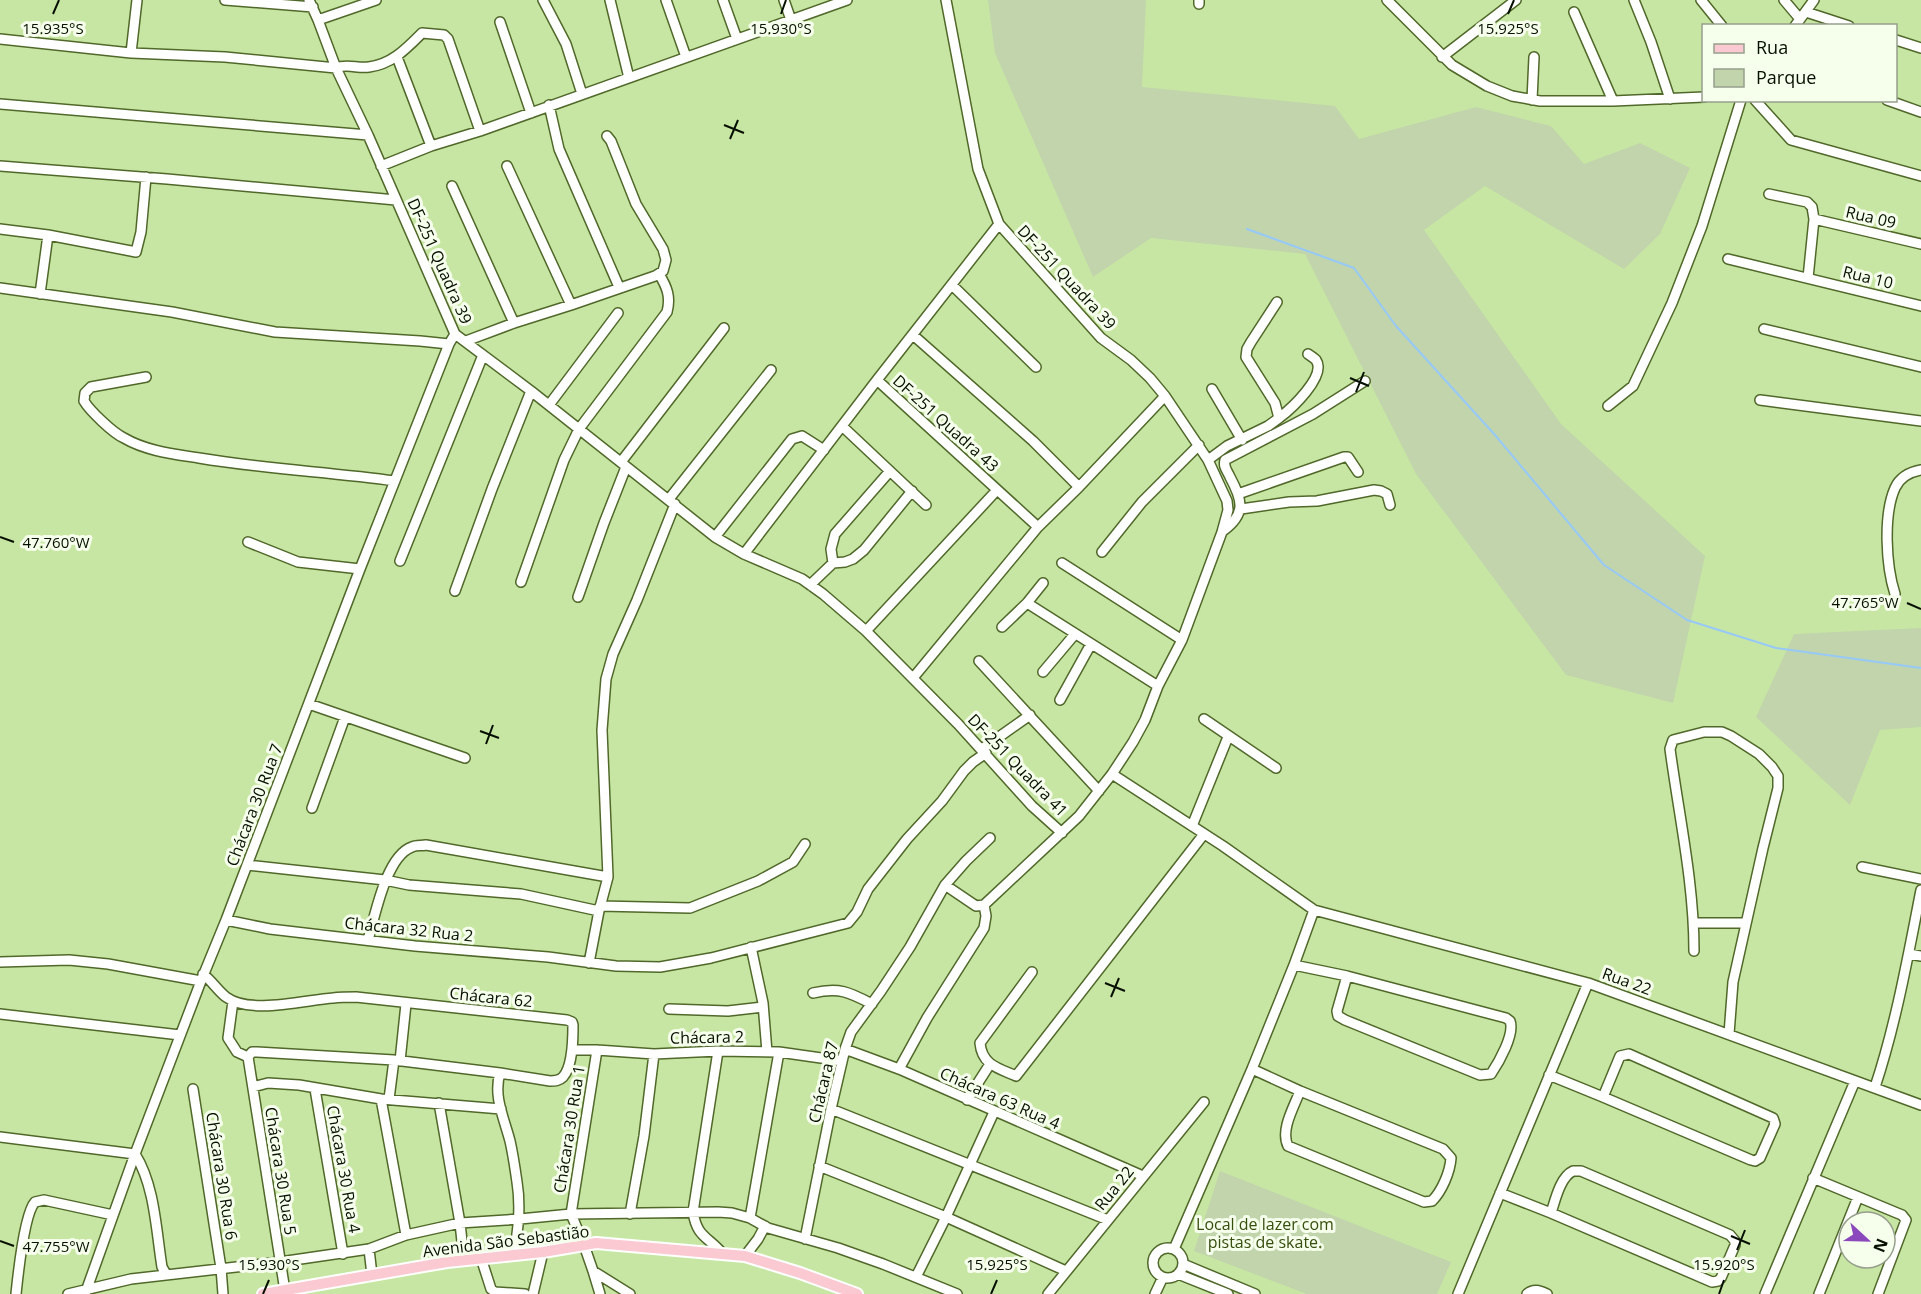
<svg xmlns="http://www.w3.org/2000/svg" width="1921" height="1294" font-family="'Open Sans',sans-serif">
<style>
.green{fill:#c1d4ac}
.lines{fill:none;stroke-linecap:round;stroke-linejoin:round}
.stream{stroke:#97c9f8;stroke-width:2}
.minor-casing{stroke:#50682a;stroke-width:12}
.major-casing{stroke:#fff;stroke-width:14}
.minor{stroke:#fff;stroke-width:9}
.major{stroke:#fbc9d2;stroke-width:10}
.ticks{fill:none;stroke:#071000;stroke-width:2}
.labels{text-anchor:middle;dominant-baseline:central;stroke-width:6;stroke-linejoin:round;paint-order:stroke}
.street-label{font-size:16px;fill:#071000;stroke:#f5ffeb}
.park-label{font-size:16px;fill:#374e0e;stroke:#f5ffeb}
.ticks-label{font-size:15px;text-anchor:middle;fill:#071000;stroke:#f5ffeb;stroke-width:6;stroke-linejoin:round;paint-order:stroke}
</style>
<rect width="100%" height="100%" fill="#c8e6a3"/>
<path class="green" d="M 988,0 L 1146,0 L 1142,87 L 1335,106 L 1359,139 L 1476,107 L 1551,126 L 1584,164 L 1640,143 L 1690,168 L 1660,234 L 1624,269 L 1485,186 L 1424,230 L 1561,424 L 1705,556 L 1673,703 L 1566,675 L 1416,474 L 1305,254 L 1151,238 L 1093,277 L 995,53 Z
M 1921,628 L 1921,727 L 1880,730 L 1850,805 L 1756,717 L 1794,634 Z
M 1220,1171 L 1451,1262 L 1437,1294 L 1307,1294 L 1194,1251 Z"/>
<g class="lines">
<path class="stream" d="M 1247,229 L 1354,268 L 1396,326 L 1495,435 L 1604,565 L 1687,620 L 1776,648 L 1921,668"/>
<defs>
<path id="minor" d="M 225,0 L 313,7
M 309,0 L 318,20 L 336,68 L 368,135 L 455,334 L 531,391 L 715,537 L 744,554 L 802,579 L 823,594 L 866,631 L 958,724 L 1032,806 L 1062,833
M 543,0 L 566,44 L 582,94
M 610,0 L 629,78
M 666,0 L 686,57
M 723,0 L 737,39
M 784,0 L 791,20
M 946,0 L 978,169 L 999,224 L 1101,338 L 1131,360 L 1150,378 L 1165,396 L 1208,460 L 1227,501 L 1228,510 L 1222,532 L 1182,640 L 1158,686 L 1145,720 L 1133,742 L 1112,774 L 1079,816 L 984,905
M 1199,0 L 1199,4
M 1387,0 L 1452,65 L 1487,86 L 1512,96 L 1540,101 L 1613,101 L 1704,97
M 1634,0 L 1651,42 L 1670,99
M 1701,0 L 1722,26
M 1784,0 L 1800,19
M 1574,12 L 1613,101
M 1806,12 L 1849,26
M 318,20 L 376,0
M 500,22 L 531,113
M 1795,26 L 1814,0
M 0,39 L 131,53 L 225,57 L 336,68 C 347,63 358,69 369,67 C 392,64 406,49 422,33 L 444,35 L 448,39 L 480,131
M 1896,40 L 1921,48
M 131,53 L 137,0
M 397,57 L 431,146
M 1442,57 L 1516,0
M 1532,100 L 1534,57
M 1755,100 L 1791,140 L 1921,176
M 1887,100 L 1921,112
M 0,104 L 368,135
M 549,105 L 559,149 L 619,287
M 0,166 L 167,179 L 396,200
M 381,166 L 431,146 L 480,131 L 847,0
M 507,166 L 571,305
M 452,186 L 514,323
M 1769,194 L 1807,202 L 1812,207 L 1814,219 L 1808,278
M 1814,219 L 1921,244
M 0,229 L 48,235 L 136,252 L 141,232 L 146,177
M 1728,259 L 1921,306
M 952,285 L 1036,367
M 0,288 L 172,312 L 275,332 L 420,341 L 449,344
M 40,294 L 48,235
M 1764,329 L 1921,367
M 913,335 L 1033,441 L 1079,487
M 466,341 L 514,323 L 571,305 L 655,276 L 663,271 L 666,260 L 663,249 L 636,204 L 611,141 L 607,136
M 146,377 L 91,387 L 85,393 L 84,401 C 90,411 113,433 124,438 C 146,451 174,454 199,458 C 264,469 330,472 395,481
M 877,380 L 1038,527
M 1212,389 L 1242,440
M 1760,400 L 1921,421
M 549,405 L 618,313
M 1608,406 L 1633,386 L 1672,303 L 1702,226 L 1741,100
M 1279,418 C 1291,409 1327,376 1316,360 C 1314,358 1311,356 1308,354
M 842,426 L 926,505
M 1208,460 L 1227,446 L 1268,426 L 1279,418 L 1275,403 L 1246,357 L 1247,349 L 1251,342 L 1277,302
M 621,462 L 724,328
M 1238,494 L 1344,457 L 1348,457 L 1358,472
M 669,499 L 771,370
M 1241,509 L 1289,502 L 1317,501 L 1374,490 L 1381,491 L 1387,494 L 1390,505
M 1223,531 C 1246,514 1243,501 1230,477 C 1227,470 1223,467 1225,460 L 1313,414 L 1365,381
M 715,537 L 792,439 L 802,436 L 824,450
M 248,542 L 298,562 L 360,569
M 1102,552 L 1142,502 L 1199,445
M 744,554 L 877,380 L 999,224
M 400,561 L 483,355
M 833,563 L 831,549 L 835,534 L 890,471
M 1062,563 L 1182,640
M 521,582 L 564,460 L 579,429 L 667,312 C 671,297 667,287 659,274
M 810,585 L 833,563 L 845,562 L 853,559 L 864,550 L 912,491
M 455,591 L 492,489 L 531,391
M 1895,594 C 1886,566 1883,515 1895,488 C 1900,477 1910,472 1921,470
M 578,597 L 604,523 L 626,467
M 1027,603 L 1158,686
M 1002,627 L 1027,603 L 1043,583
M 866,631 L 997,490
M 979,661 L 1099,791
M 1043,672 L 1075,634
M 913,678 L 1038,527 L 1079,487 L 1165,396
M 1060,700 L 1091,644
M 309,704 L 465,758
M 1204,719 L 1276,768
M 982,749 L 1030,715
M 1112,774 L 1223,846 L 1314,910 L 1588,983 L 1921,1105
M 312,808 L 345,717
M 1192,826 L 1228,737
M 247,865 L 385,880 L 409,885 L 521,894 L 599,911
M 1862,867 L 1921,879
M 600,906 L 690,908 L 758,881 L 793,862 L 805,844
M 226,920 L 270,929 L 415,946 L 548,957 L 616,966 L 660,967 L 711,958 L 848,923 L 857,912 L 868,889 L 907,839 L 942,801 L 964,771 L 973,762 L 986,753
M 1694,923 L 1746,923
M 368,940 C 375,916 386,856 412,847 C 416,845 421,846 426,845 L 608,877
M 751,947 L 763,1003 L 767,1052
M 1694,951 C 1694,883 1679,816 1670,749 L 1673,740 L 1704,732 L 1722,732 L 1731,736 L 1759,754 L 1772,767 L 1778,776 L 1778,788 L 1763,848 L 1733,982 L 1729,1034
M 1909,954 L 1921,956
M 0,962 L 69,960 L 108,964 L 201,981
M 589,963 L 599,911 L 608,877 L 602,730 L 606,679 L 613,654 L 637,600 L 675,504
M 1294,965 L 1314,910
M 1032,972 L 980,1043 C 982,1065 998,1068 1016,1076 L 1204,834
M 203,974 C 212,981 218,991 226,997 C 250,1015 305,1000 333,998 C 341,997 349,997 356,997 L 567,1020 L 572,1022 L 573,1025 C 573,1038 573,1066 563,1077 C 559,1081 555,1081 550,1081 L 500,1073 L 394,1060 L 257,1052 L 252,1052 L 248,1057
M 1347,976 L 1506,1018 L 1510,1021 C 1515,1034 1499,1062 1491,1074 L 1480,1075 L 1345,1020 L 1338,1016 L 1337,1011 Z
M 813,993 C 839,987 849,992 872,1004
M 233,1001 L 228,1038 L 237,1052 L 248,1057
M 669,1009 L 728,1011 L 763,1007
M 0,1014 L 180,1035
M 845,1049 L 899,1069 L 1143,1176
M 572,1050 L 597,1050 L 654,1054 L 718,1051 L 779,1052 L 842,1061
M 718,1051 L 693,1212 C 697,1237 707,1236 722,1253
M 1629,1054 L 1773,1118 L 1775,1124 L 1760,1158 L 1755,1161 L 1751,1160 L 1603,1097 L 1620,1056 Z
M 248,1057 L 285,1291
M 400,1061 L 406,1004
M 899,1069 L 927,1018 L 984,928 L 986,916 L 984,905 L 976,906 L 945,885
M 1252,1069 L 1300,1091
M 500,1073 C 493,1096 504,1118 510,1141 C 513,1154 515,1168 517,1182 C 521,1207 518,1230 514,1255
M 1549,1075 L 1603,1097
M 253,1087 L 268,1083 L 299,1085 L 381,1099 L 501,1109
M 1875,1087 C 1896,1024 1908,956 1921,890
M 193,1089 L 221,1268 L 223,1294
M 315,1089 L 343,1254
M 1300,1091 L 1443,1149 L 1451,1158 C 1450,1172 1442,1191 1432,1201 L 1424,1202 L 1288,1146 C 1280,1130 1294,1107 1300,1091 Z
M 381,1099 L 406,1235
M 389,1099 L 394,1060
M 967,1100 L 990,1064
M 439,1103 L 460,1223 L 464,1260
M 831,1109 L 1108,1220
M 0,1137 L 135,1154 C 155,1186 156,1230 162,1267 L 166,1274
M 819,1166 L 946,1217 L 1066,1271
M 1573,1171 L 1581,1171 L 1730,1235 L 1735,1241 L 1735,1245 L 1721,1278 L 1718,1281 L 1712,1282 L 1551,1213 C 1555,1201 1560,1177 1573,1171 Z
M 1813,1178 L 1897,1213 L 1902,1215 L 1906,1220 L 1878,1294
M 1500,1193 L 1551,1213
M 571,1214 L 597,1050
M 571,1214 L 584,1245 L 593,1271 L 630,1294
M 630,1214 L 644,1136 L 654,1054
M 750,1218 L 779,1052
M 805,1239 L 831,1109 L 845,1049 L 851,1032 L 881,991 L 910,947 L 945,885 L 966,861 L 990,838
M1153 1263a15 15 0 1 1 30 0a15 15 0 1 1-30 0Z
M 369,1249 L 372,1275
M 1174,1249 L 1252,1069 L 1294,965 L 1347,976
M 745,1256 L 758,1239 L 765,1226
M 481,1258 L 491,1289 L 495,1292 L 525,1294
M 1183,1264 L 1255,1294
M 593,1271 L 600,1294
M 1178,1274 L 1228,1294
M 916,1277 L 946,1217 L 994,1112
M 16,1294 C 18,1275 24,1214 35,1202 L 44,1200 L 113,1215
M 68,1294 L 131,1279 L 280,1262 L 369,1249 L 406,1235 L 460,1223 L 520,1219 L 571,1214 L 718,1212 L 732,1213 L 750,1218 L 768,1228 L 838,1248 L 883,1264 L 957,1294
M 85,1294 L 135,1154 L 201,981 L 226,920 L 360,569 L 449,344 L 455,334
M 533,1294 L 543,1252
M 1048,1294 L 1204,1102
M 1155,1294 L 1163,1277
M 1458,1294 L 1588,983
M 1527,1294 C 1534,1288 1540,1291 1547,1294
M 1765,1294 L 1855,1081
M 1819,1294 L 1858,1197"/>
<path id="major" d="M 263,1294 L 447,1262 L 543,1252 L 596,1243 L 745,1256 L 800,1273 L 857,1294"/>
</defs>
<use href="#minor" class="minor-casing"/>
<use href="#major" class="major-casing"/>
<use href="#minor" class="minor"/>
<use href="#major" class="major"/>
</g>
<path class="ticks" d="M 53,14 L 59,0M 781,14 L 786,0M 1508,14 L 1514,0M 724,125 L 744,133M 730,139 L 738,120M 1350,378 L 1369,386M 1356,392 L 1364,372M 0,537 L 14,542M 1907,603 L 1921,609M 480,731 L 499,738M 486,744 L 493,725M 1105,983 L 1125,991M 1111,997 L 1119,978M 1731,1236 L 1750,1244M 0,1241 L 14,1246M 1737,1250 L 1745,1230M 263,1294 L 269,1280M 991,1294 L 997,1280M 1719,1294 L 1724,1280"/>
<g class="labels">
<g class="street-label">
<text transform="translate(1871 217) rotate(13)">Rua 09</text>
<text transform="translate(440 261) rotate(66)">DF-251 Quadra 39</text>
<text transform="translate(1067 277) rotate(47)">DF-251 Quadra 39</text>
<text transform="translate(1868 277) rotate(14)">Rua 10</text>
<text transform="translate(946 423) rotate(42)">DF-251 Quadra 43</text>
<text transform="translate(1018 765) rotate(46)">DF-251 Quadra 41</text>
<text transform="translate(254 805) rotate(-69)">Chácara 30 Rua 7</text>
<text transform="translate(409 929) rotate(6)">Chácara 32 Rua 2</text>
<text transform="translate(1627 981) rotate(20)">Rua 22</text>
<text transform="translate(491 997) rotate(6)">Chácara 62</text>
<text transform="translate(707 1037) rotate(-1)">Chácara 2</text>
<text transform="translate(823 1082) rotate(-77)">Chácara 87</text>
<text transform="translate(1000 1098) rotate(24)">Chácara 63 Rua 4</text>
<text transform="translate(569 1129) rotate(-81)">Chácara 30 Rua 1</text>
<text transform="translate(344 1169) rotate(80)">Chácara 30 Rua 4</text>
<text transform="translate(281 1171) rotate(81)">Chácara 30 Rua 5</text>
<text transform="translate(222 1176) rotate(81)">Chácara 30 Rua 6</text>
<text transform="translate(1114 1188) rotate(-51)">Rua 22</text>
<text transform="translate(506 1241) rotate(-7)">Avenida São Sebastião</text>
</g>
<g class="park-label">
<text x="1265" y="1224">Local de lazer com<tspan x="1265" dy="18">pistas de skate.</tspan></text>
</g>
</g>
<g class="ticks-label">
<text x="53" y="34">15.935°S</text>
<text x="781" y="34">15.930°S</text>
<text x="1508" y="34">15.925°S</text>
<text x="56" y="548">47.760°W</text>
<text x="1865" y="608">47.765°W</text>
<text x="56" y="1252">47.755°W</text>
<text x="269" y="1270">15.930°S</text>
<text x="997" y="1270">15.925°S</text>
<text x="1724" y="1270">15.920°S</text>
</g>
<rect x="1702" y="24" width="195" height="78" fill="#f5ffeb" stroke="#969f8d" stroke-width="1.5"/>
<rect x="1714" y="44" width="30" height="9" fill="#fbc9d2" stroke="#969f8d" stroke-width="1.5"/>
<text x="1756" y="54" font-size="18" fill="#071000">Rua</text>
<rect x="1714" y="69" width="30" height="18" fill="#c1d4ac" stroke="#969f8d" stroke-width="1.5"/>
<text x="1756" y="84" font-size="18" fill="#071000">Parque</text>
<g transform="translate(1867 1240) rotate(112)"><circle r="28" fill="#f5ffeb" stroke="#969f8d" stroke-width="1.5"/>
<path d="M0-4.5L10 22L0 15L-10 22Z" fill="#8a48bc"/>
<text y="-9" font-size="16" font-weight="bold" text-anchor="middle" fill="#071000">N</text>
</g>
</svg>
